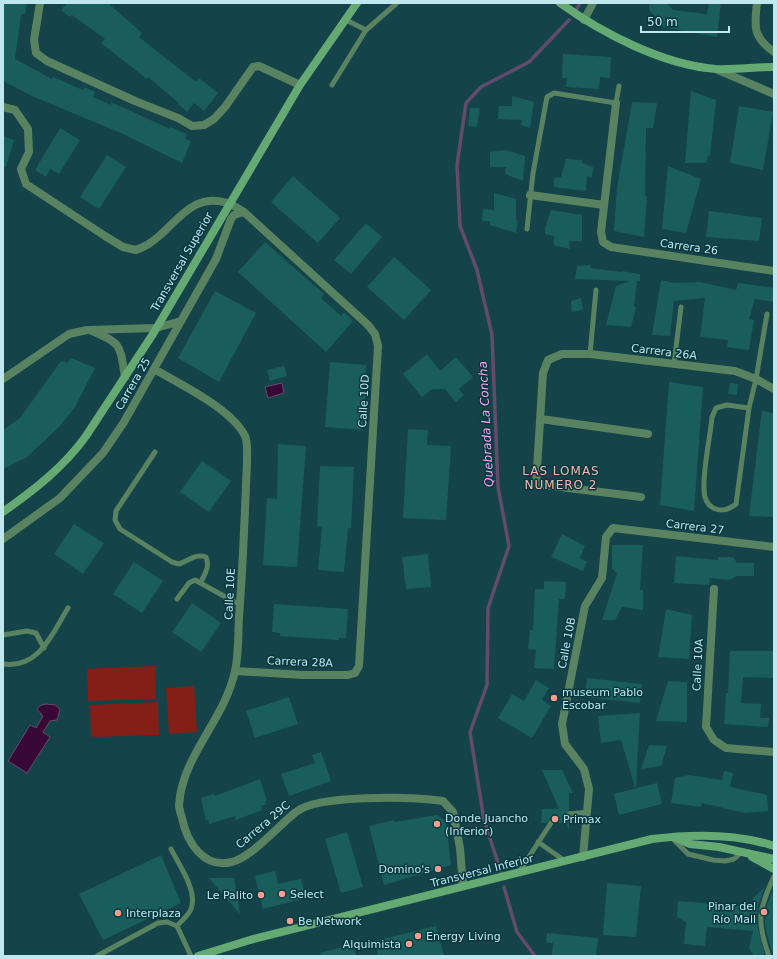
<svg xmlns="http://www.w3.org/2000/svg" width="777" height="959" font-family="'DejaVu Sans',sans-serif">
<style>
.green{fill:#831f16}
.water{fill:#380936;stroke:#614c6d}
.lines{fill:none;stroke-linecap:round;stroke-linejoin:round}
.stream{stroke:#614c6d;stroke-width:3.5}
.building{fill:#195e5a}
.lane{stroke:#598360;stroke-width:5}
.street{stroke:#598360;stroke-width:8}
.secondary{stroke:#65aa73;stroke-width:8}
.poi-dot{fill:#f59d8f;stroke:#07383f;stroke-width:1.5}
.labels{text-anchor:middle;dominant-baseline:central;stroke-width:3;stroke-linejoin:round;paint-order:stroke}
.street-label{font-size:11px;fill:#c0e7ee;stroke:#07383f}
.poi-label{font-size:11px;fill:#c0e7ee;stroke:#07383f;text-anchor:start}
.water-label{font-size:12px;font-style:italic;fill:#fda3f6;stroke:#07383f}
.neighbourhood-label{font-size:12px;letter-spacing:1px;fill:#fab7ac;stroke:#07383f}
</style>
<rect width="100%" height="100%" fill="#15434a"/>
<path class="green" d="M 155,666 L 156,699 L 88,701 L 87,669 Z
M 194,686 L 197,732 L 169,734 L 166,688 Z
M 158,702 L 159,735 L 91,737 L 90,705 Z"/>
<path class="water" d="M 282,383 L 284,393 L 268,398 L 265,387 Z
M 46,704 L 56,705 L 60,710 L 57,720 L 50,721 L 43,732 L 50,737 L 27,773 L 8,761 L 30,725 L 36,728 L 43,716 L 37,709 L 41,705 Z"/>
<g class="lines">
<path class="stream" d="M 575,12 L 580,3
M 501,872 L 484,820 L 470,732 L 487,685 L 488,608 L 509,546 L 498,487 L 492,335 L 477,270 L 460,226 L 457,165 L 466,103 L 481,87 L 529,62 L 569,20
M 504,887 L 517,932 L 535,956"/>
</g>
<path class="building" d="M 3,3 L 27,3 L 25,14 L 21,14 L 15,59 L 52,79 L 53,77 L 83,90 L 84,87 L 95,92 L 93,97 L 111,105 L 111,102 L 170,129 L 170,127 L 187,134 L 185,139 L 191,141 L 182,163 L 123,134 L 32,96 L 3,81 Z
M 67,3 L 108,3 L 142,33 L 139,37 L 196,82 L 199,78 L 218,93 L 204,111 L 194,103 L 187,112 L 178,104 L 179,103 L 148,77 L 147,79 L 101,43 L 105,39 L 72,15 L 70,17 L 61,10 Z
M 649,3 L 667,3 L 673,10 L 707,14 L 709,3 L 721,3 L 717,37 L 663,27 L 649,9 Z
M 563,54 L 611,57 L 610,78 L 600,77 L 599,89 L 566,87 L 567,78 L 562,78 Z
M 691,91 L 716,100 L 710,156 L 708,155 L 706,163 L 685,163 Z
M 512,96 L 534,102 L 530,128 L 521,125 L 522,120 L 498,119 L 499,106 L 512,106 Z
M 632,102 L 657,103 L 653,128 L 646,128 L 645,196 L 647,197 L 644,237 L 614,231 L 617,188 Z
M 739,106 L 773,112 L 763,170 L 730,163 Z
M 470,108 L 480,108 L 477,127 L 468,126 Z
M 60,128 L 80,140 L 59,174 L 50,169 L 46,177 L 35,170 Z
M 3,136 L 14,140 L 6,167 L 3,167 Z
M 506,150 L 525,156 L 523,181 L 505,174 L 506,167 L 490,167 L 490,152 Z
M 107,155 L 126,167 L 99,209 L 80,197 Z
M 566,159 L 582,160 L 582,163 L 593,167 L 592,178 L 587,176 L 586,191 L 554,187 L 554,178 L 561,177 Z
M 668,166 L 701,179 L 686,233 L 662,229 Z
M 293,176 L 340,218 L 318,243 L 271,202 Z
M 494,193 L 516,199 L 516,220 L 518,221 L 516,233 L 490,225 L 490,221 L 482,221 L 483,209 L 494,210 Z
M 551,210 L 582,215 L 582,241 L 569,241 L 570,249 L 554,245 L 554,236 L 545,234 L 545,228 Z
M 709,211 L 762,218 L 759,241 L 706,237 Z
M 366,223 L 382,237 L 351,274 L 334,260 Z
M 265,242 L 324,294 L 321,298 L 341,316 L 344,312 L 353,321 L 326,352 L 238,272 Z
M 394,257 L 431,290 L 404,320 L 367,287 Z
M 591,265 L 590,268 L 621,272 L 622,271 L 640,274 L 640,281 L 637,281 L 634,307 L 636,307 L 631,327 L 606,325 L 616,286 L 630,281 L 575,279 L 577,266 Z
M 661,280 L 674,283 L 700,282 L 736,290 L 738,283 L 774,288 L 774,302 L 755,299 L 749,319 L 754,320 L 749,350 L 727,347 L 728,340 L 700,337 L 705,298 L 674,301 L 670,336 L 652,335 Z
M 215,291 L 256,313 L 219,382 L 178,358 Z
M 581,298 L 583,310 L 572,312 L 571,301 Z
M 427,354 L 440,371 L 456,357 L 473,377 L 459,389 L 464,395 L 456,402 L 445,389 L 432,389 L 422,397 L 403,374 Z
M 71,358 L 95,368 L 75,407 L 59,427 L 27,457 L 3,469 L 3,430 L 20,418 L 61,361 L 67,363 Z
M 330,362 L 366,365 L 365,378 L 367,379 L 362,430 L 325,427 Z
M 284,366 L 287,376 L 270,381 L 267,370 Z
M 669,382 L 703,387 L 694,511 L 660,505 Z
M 730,383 L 738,384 L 737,395 L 728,394 Z
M 762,410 L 774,414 L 774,517 L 749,516 Z
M 408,429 L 428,430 L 427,445 L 451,446 L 446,520 L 403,518 Z
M 278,444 L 306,446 L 297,567 L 263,565 L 267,498 L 277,499 Z
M 202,461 L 231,481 L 209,512 L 180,492 Z
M 320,466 L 354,467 L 351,528 L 348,528 L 344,572 L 318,570 L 322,527 L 317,526 Z
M 74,524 L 104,543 L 83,574 L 54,554 Z
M 562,534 L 585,546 L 580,558 L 587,562 L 583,571 L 551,557 Z
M 612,545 L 643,545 L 640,590 L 643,590 L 643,610 L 622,607 L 615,620 L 602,620 L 617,573 L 612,569 Z
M 428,554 L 431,587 L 406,589 L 402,557 Z
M 676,556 L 718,560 L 718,557 L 733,557 L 737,563 L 754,563 L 754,576 L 737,576 L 730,580 L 710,578 L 709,585 L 674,583 Z
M 134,562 L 163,581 L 142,613 L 113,594 Z
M 544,581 L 566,582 L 565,599 L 559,599 L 554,669 L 534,668 L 536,650 L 528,649 L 530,630 L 533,630 L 535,589 L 544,589 Z
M 192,603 L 221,623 L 201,652 L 172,632 Z
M 274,604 L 348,609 L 346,638 L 339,638 L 339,640 L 280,636 L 280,633 L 272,632 Z
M 666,609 L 692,615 L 689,659 L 658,657 Z
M 730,651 L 774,651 L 774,678 L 743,677 L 741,703 L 761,704 L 760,718 L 769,718 L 768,727 L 724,724 L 726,693 L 728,693 Z
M 587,678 L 642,684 L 640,703 L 585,697 Z
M 536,680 L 549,688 L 542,700 L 551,706 L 532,738 L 498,718 L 512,694 L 524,701 Z
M 668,681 L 687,682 L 687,722 L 656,721 Z
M 289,697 L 298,724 L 255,738 L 246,711 Z
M 640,713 L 636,787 L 635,787 L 621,740 L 601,743 L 598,716 Z
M 649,745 L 667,746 L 661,766 L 641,769 Z
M 321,752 L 331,781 L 289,796 L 281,774 L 315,763 L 312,755 Z
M 542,770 L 562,770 L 573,793 L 569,793 L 569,810 L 565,814 L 569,818 L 569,831 L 566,823 L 555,823 L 552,819 L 546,823 L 541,823 L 542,809 L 559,809 Z
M 724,771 L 733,773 L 730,787 L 767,795 L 768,811 L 745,813 L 702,803 L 701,807 L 671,803 L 675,778 L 689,775 L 722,780 Z
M 260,779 L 267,801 L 265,801 L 266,804 L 261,806 L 262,810 L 236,820 L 235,816 L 209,824 L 208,820 L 206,821 L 201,798 L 214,794 L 215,796 Z
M 657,783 L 662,804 L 619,815 L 614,794 Z
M 437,815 L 446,822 L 451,865 L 384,885 L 369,826 L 394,820 L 394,822 Z
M 347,832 L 363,887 L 341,893 L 325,839 Z
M 161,855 L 181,903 L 103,940 L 79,894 Z
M 275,871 L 278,884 L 301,879 L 306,898 L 263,909 L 255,876 Z
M 209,878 L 234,878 L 240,914 Z
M 607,883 L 641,886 L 636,937 L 603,935 Z
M 764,888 L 758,906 L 757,924 L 765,956 L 754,956 L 749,948 L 753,931 L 707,927 L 705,946 L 684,944 L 686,922 L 677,917 L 678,901 L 753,907 L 753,898 Z
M 772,892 L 774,893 L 774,956 L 769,942 L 765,924 L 766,908 Z
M 436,926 L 444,956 L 378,956 L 375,941 Z
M 547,933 L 598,938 L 596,956 L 552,956 L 553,943 L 546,943 Z
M 353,944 L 356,956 L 321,956 L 320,953 Z"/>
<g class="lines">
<path class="lane" d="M 344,19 L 366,30 L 397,3
M 332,85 L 366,30
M 527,229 L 533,173 L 547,97 L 554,93 L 616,103 L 619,86
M 590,354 L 596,290
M 674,364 L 681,307
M 749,408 L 727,405 L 716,408 L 712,417 C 710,438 703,469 704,489 C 704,509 721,516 736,504 L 749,408 L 756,379 L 767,314
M 155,452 L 116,511 L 115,520 L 120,529 L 172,562 L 179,564 C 189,561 195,553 206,557 C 210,567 205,573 201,582
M 177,599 L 189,583 L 195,580 L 240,605
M 3,635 L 27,631 L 36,633 L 44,648
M 3,664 C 39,669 52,634 68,608
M 569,814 L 588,812
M 672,838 L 688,854 L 713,860 L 725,861 L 734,859 L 743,851
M 538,842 L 565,861
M 171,849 C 179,865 198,891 191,909 C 189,915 181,921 177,926
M 519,872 L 551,823
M 97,956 L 158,923 L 167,922 L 177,926 L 191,956
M 769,956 C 756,920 759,910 774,876"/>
<path class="street" d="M 40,3 L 34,40 L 36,53 L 47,61 L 135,101 L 178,118 L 192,126 L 204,125 L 214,119 L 225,107 L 253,67 L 259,66 L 300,85
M 757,3 C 754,27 753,37 774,52
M 584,20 L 593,3
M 718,70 L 774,94
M 616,103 L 601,232 L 603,242 L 611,247 L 774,271
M 3,107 L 15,110 L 28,129 L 29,152 L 21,169 L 26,184 L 105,236 L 123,247 L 136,250 C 141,248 146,246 150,243 C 175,227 190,191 228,203 C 233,205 239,209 244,212 L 368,325 L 375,334 L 378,346 L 359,666 L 355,673 L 348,675 L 303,675 L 235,671
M 530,195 L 604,205
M 92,331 C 122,343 120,346 125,377
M 154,369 C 180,384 232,409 245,436 C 248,442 247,454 247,461 C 245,513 243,565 239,617 C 238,634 239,654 235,671 C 225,719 182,756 179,805 C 179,809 181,814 182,818 C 187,842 203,869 232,862 C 253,856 278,826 296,812 C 318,794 412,797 443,801 L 453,812 L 460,848 L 463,886
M 3,379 L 69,334 L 87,330 L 156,328 L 181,321
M 541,419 L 648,434
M 641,497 L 536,484 L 543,373 L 548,360 L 562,354 L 590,354 L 735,371 L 756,379 L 774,389
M 3,539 L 60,498 L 103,453 L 124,422 L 216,259 L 231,219 L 234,215 L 244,212
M 714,589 L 706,727 L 714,740 L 726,748 L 774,752
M 583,857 L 589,789 L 584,769 L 565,744 L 562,724 L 585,606 L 602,578 L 606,537 L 613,528 L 774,547"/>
<path class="secondary" d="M 560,3 C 602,33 663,65 716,69 C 735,70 755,67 774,67
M 3,512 C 34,490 64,467 86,436 L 153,334 L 300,85 L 357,3
M 676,838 L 690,844 L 719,847 L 774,859
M 752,857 L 774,869
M 198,956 L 250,940 L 652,839 C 692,834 735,833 774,846"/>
</g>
<g class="poi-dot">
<circle cx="554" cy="698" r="4"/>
<circle cx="555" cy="819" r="4"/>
<circle cx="437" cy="824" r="4"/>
<circle cx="438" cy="869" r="4"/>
<circle cx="282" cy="894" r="4"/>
<circle cx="261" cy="895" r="4"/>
<circle cx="764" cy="912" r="4"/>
<circle cx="118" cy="913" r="4"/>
<circle cx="290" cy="921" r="4"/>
<circle cx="418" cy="936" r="4"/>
<circle cx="409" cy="944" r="4"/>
</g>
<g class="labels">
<g class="street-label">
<text transform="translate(689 247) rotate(8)">Carrera 26</text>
<text transform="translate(182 262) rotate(-60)">Transversal Superior</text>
<text transform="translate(664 352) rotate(7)">Carrera 26A</text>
<text transform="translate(133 384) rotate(-60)">Carrera 25</text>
<text transform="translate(364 401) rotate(-87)">Calle 10D</text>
<text transform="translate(695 527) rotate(7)">Carrera 27</text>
<text transform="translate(230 594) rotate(-87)">Calle 10E</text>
<text transform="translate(567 643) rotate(-79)">Calle 10B</text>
<text transform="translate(300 662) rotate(2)">Carrera 28A</text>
<text transform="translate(698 665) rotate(-87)">Calle 10A</text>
<text transform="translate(263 825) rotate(-40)">Carrera 29C</text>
<text transform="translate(482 871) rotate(-14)">Transversal Inferior</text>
</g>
<g class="poi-label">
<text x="562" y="692">museum Pablo<tspan x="562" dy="13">Escobar</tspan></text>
<text x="445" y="818">Donde Juancho<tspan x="445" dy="13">(Inferior)</tspan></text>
<text x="563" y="819">Primax</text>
<text x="430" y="869" text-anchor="end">Domino's</text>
<text x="290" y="894">Select</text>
<text x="253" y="895" text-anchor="end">Le Palito</text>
<text x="756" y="906" text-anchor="end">Pinar del<tspan x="756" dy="13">Río Mall</tspan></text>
<text x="126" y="913">Interplaza</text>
<text x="298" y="921">Be Network</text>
<text x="426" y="936">Energy Living</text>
<text x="401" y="944" text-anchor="end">Alquimista</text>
</g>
<g class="water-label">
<text transform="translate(486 424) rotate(-93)">Quebrada La Concha</text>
</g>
<g class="neighbourhood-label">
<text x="561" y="471">LAS LOMAS<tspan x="561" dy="14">NUMERO 2</tspan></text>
</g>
</g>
<rect width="777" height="959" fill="none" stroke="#c0e7ee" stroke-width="8"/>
<path d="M641 26v6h88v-6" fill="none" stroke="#c0e7ee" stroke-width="2"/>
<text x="647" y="26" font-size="12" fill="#c0e7ee" stroke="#07383f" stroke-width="3" paint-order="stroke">50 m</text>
</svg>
